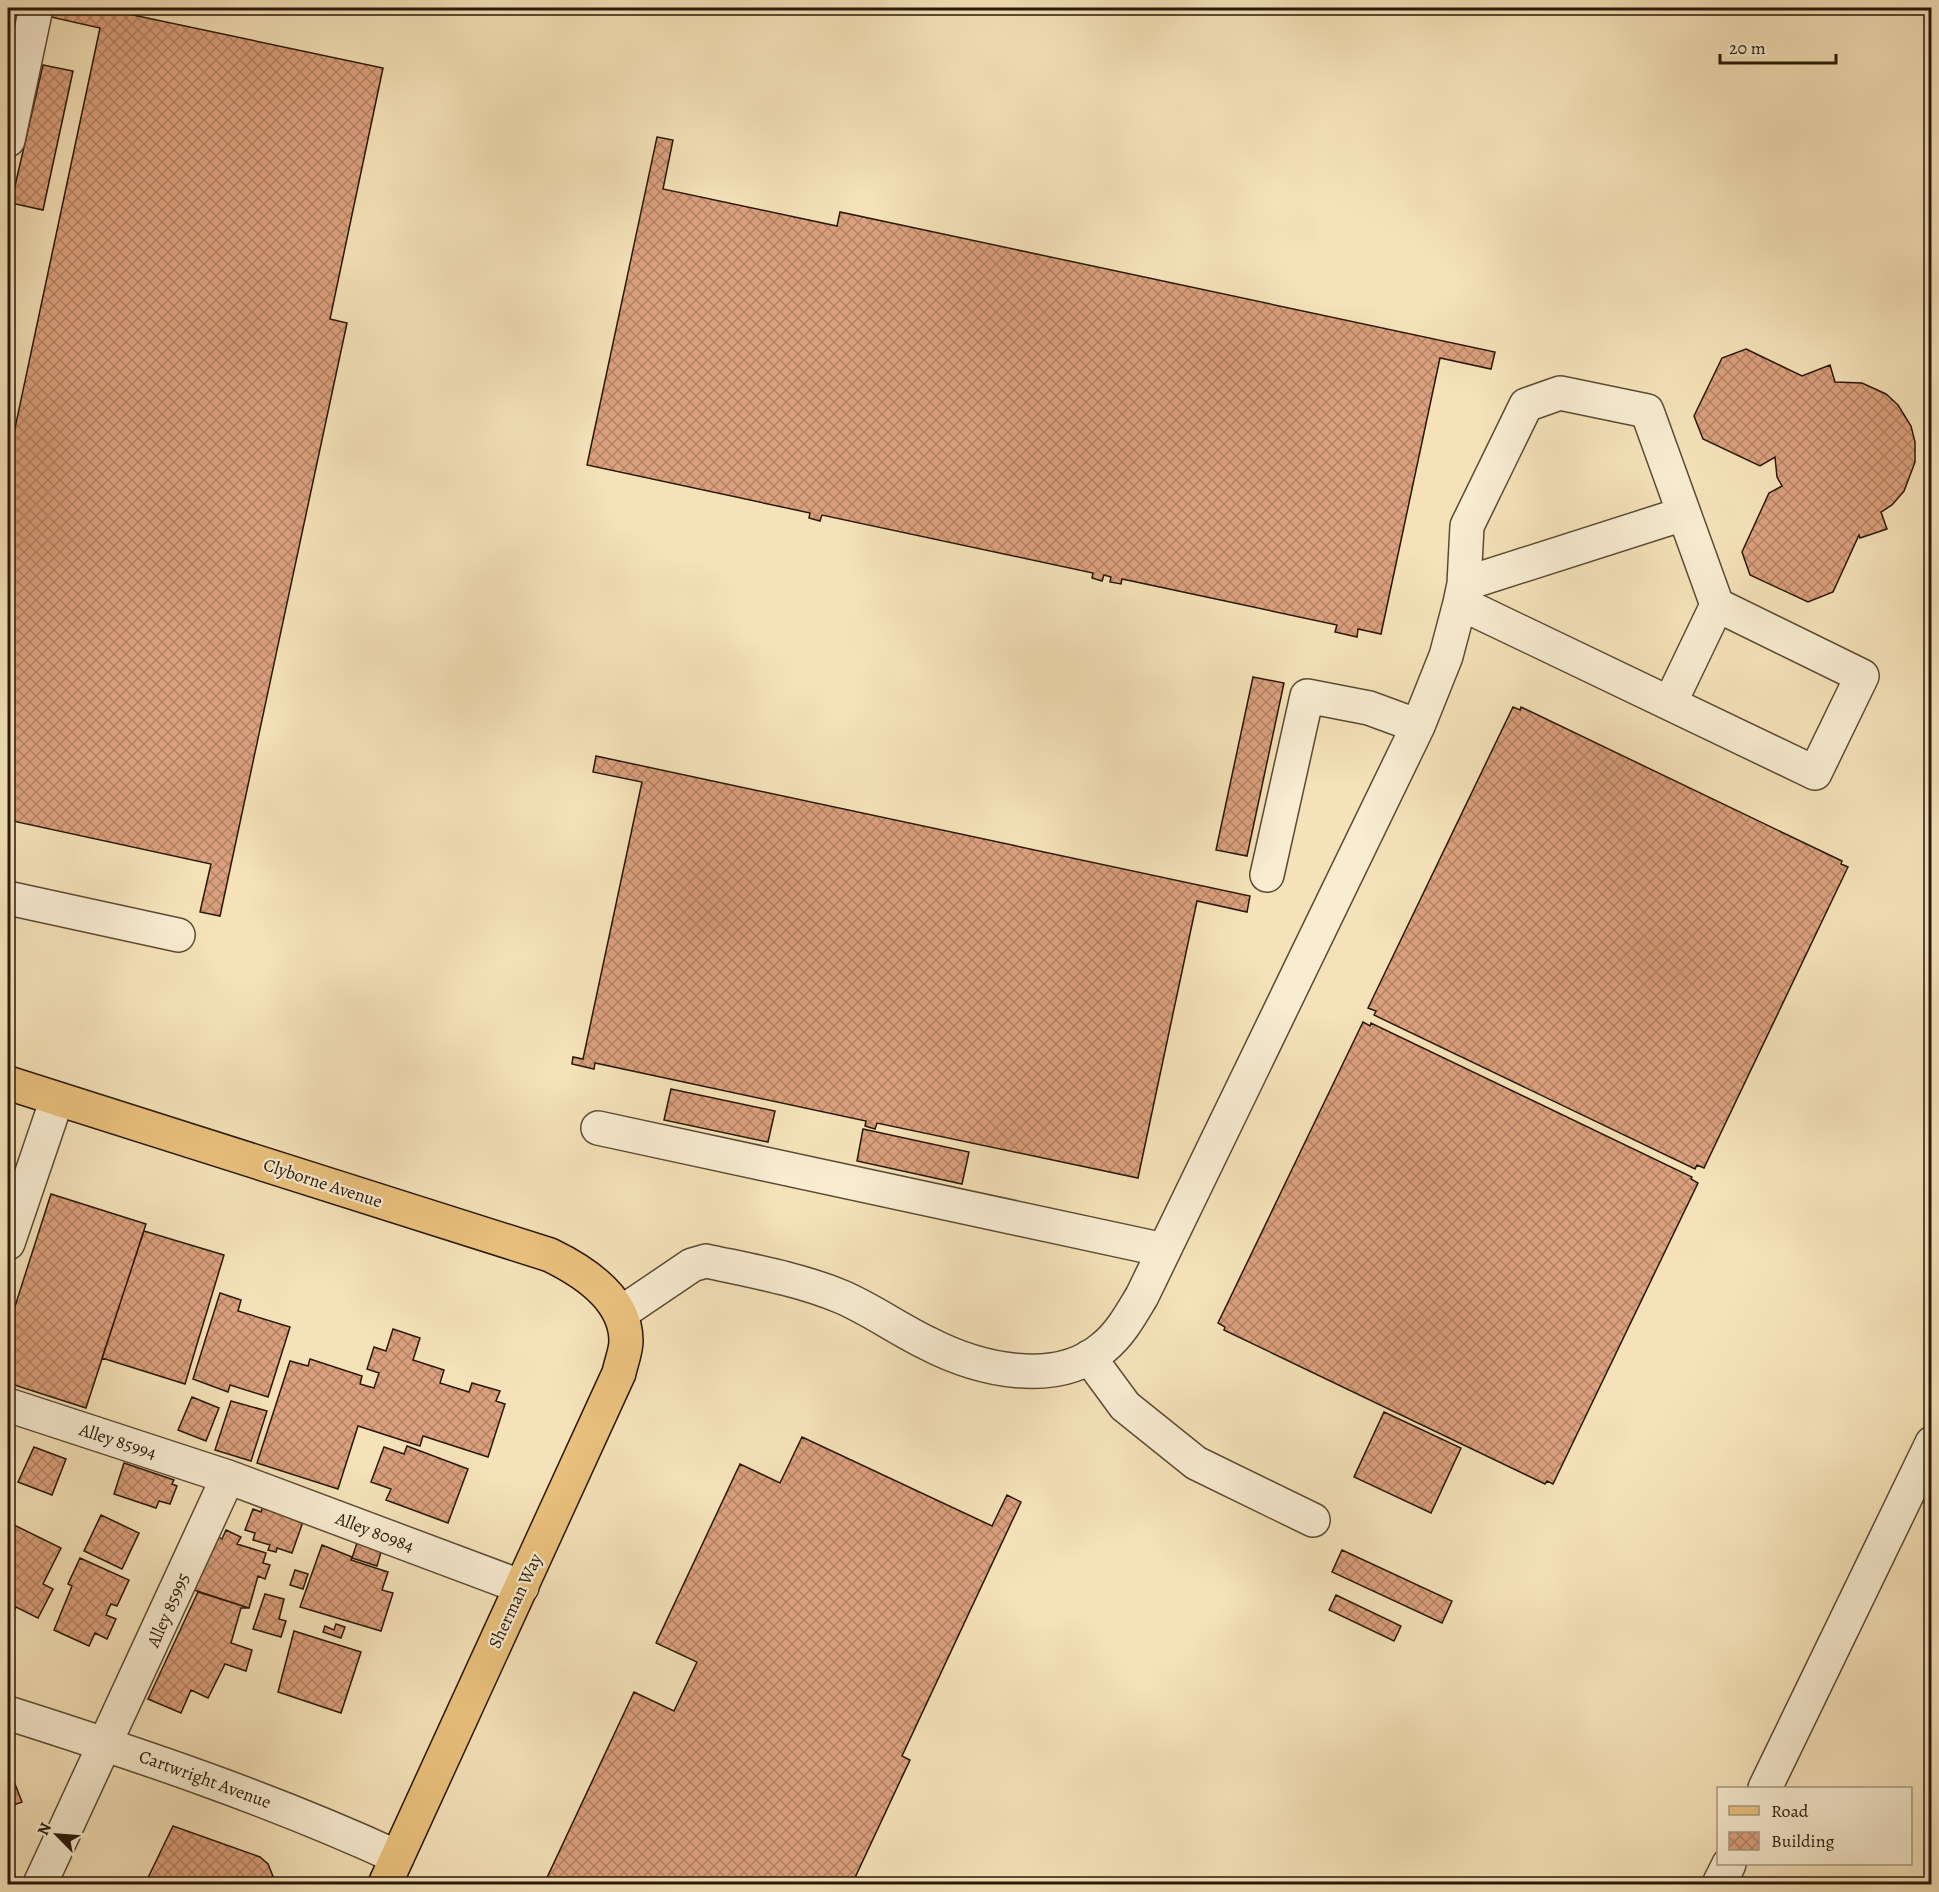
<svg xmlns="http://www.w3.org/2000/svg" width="1939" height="1892" font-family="Alegreya,serif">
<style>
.building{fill:url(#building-cross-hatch);stroke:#281908;stroke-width:1.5}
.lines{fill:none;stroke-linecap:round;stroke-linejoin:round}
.minor-casing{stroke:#5b4b34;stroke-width:36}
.major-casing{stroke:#281908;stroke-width:36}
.minor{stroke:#f8ecd1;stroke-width:33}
.major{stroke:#eac17c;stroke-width:33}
.labels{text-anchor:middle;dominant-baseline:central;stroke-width:4.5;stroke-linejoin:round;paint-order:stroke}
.street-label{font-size:18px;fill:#281908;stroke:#f8ecd1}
</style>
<defs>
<pattern id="building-cross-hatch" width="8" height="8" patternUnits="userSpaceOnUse" patternTransform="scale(1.5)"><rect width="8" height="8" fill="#dba07d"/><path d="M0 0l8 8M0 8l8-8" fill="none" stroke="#b28264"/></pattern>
</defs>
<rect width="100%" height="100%" fill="#f5e2b8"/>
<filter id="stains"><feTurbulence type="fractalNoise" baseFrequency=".00333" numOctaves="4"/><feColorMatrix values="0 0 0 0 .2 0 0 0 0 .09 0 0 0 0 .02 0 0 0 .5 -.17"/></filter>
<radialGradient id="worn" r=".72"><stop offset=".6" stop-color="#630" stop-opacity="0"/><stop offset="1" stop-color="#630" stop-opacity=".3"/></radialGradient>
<path class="building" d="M 53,8 L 100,8 L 383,68 L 330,319 L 347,323 L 220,916 L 200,912 L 211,864 L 8,820 L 8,461 L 100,28 L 51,17 Z
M 43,65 L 73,71 L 43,210 L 11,203 Z
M 657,137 L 673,140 L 663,189 L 837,226 L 840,212 L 1495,352 L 1491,369 L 1440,358 L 1381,634 L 1358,629 L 1357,637 L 1335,632 L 1337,625 L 1122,579 L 1121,584 L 1110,582 L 1111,577 L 1104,575 L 1102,581 L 1092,578 L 1093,573 L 822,515 L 820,521 L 809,518 L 810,513 L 587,465 Z
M 1746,349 L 1802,376 L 1830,365 L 1835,382 L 1862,383 L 1886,394 L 1898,405 L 1911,426 L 1915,442 L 1915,462 L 1904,491 L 1892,505 L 1881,512 L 1887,529 L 1860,538 L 1859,535 L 1833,592 L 1808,602 L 1750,575 L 1742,552 L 1769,493 L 1782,486 L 1777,477 L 1775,457 L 1760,466 L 1703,439 L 1694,416 L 1722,358 Z
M 1253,677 L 1284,683 L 1247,856 L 1216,850 Z
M 1513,707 L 1520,710 L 1521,707 L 1842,861 L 1841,864 L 1848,867 L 1704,1168 L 1697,1165 L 1695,1169 L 1374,1015 L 1376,1011 L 1368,1008 Z
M 596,756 L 1250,896 L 1247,912 L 1197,901 L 1138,1178 L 877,1123 L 875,1129 L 865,1126 L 866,1121 L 595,1063 L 594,1069 L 572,1064 L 573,1057 L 583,1059 L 642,782 L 593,772 Z
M 1363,1022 L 1370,1026 L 1371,1023 L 1692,1177 L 1691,1179 L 1698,1183 L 1553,1484 L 1547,1481 L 1545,1484 L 1224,1330 L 1225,1327 L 1218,1323 Z
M 671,1089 L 775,1111 L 768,1142 L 664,1120 Z
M 863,1129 L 969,1152 L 962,1184 L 857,1161 Z
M 51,1194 L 146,1224 L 86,1408 L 8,1383 L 8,1328 Z
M 144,1231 L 224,1255 L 185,1384 L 102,1358 Z
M 220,1293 L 241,1300 L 238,1311 L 290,1327 L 268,1397 L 230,1385 L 228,1392 L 193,1379 Z
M 393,1329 L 420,1338 L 413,1360 L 444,1370 L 440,1383 L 469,1392 L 472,1383 L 500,1391 L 496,1401 L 505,1404 L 488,1457 L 423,1436 L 420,1446 L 358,1426 L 338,1489 L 257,1463 L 290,1361 L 308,1366 L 310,1359 L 362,1376 L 360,1384 L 374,1388 L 379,1373 L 367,1369 L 374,1347 L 386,1351 Z
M 192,1397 L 219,1408 L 206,1441 L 178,1430 Z
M 231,1401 L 267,1411 L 251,1461 L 215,1450 Z
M 1384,1412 L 1461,1448 L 1431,1513 L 1354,1477 Z
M 802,1437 L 992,1526 L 1007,1495 L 1021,1502 L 902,1756 L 910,1760 L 852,1884 L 544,1884 L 634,1692 L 674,1711 L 697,1662 L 656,1643 L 740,1464 L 780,1483 Z
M 407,1446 L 468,1469 L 448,1523 L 386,1500 L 391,1489 L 371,1482 L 384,1447 L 404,1454 Z
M 34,1447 L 66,1459 L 52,1495 L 18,1482 Z
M 124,1463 L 174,1480 L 172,1484 L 177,1486 L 170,1504 L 159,1501 L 156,1508 L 114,1494 Z
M 264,1503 L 305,1516 L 292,1553 L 277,1548 L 276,1552 L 268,1550 L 270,1545 L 253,1540 L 255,1533 L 245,1530 L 253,1509 L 261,1512 Z
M 101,1515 L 139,1533 L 122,1569 L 84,1551 Z
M 8,1522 L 61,1548 L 43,1584 L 53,1589 L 38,1618 L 16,1607 L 12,1615 L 8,1613 Z
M 226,1530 L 241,1537 L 237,1544 L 266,1553 L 263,1563 L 270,1565 L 265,1579 L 258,1576 L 249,1608 L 194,1590 L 219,1537 L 222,1539 Z
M 359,1537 L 383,1545 L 377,1566 L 352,1558 Z
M 322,1545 L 352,1557 L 351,1560 L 388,1572 L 382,1590 L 393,1593 L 381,1631 L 300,1607 Z
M 1342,1550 L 1452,1601 L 1442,1623 L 1332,1572 Z
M 80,1558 L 129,1580 L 117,1606 L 111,1604 L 106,1615 L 116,1619 L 107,1639 L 95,1633 L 89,1646 L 54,1630 L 72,1586 L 68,1584 Z
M 295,1570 L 308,1574 L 303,1589 L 290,1585 Z
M 198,1592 L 249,1608 L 241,1608 L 231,1643 L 252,1650 L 246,1671 L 225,1664 L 208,1698 L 191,1690 L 181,1713 L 148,1699 Z
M 265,1594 L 284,1599 L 279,1619 L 286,1621 L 281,1637 L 253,1629 Z
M 1336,1595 L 1401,1626 L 1394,1641 L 1329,1610 Z
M 336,1624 L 345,1627 L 341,1638 L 323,1632 L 325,1626 L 334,1630 Z
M 294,1631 L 361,1652 L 341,1713 L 278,1692 Z
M 8,1766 L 22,1802 L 8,1807 Z
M 173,1826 L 260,1857 L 268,1864 L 276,1884 L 145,1884 Z"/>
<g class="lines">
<defs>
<path id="minor" d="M 8,140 L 36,8
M 1464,584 L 1683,514
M 1670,703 L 1717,605
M 1267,875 L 1307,696 L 1369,708 L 1418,726
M 8,898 L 178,935
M 598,1128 L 1164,1250
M 8,1243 L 57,1099
M 621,1313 L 692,1265 L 706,1261 C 752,1271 799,1279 842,1297 C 872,1310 898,1329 927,1343 C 977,1369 1056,1389 1104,1347 C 1121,1333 1131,1314 1142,1296 L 1418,726 L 1446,656 L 1460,603 L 1464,584 L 1467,526 L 1526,405 L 1560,393 L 1647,411 L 1717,605 L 1862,676 L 1815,773 L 1460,603
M 1089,1357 L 1125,1406 L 1196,1463 L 1313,1520
M 8,1405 L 228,1477 L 522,1587
M 8,1713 C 140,1755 271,1799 397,1857
M 1765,1788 L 1932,1443
M 40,1884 L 228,1477
M 1719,1884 L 1729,1864"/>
<path id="major" d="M 8,1083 L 550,1255 C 583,1271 626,1299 626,1341 C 626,1351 621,1363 619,1373 L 385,1884"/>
</defs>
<use href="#minor" class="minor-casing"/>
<use href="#major" class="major-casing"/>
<use href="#minor" class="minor"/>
<use href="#major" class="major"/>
</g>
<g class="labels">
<g class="street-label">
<text transform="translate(323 1183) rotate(18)">Clyborne Avenue</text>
<text transform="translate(118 1441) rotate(18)">Alley 85994</text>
<text transform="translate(375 1532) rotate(21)">Alley 80984</text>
<text transform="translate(515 1601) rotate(-65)">Sherman Way</text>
<text transform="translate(168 1610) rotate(-66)">Alley 85995</text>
<text transform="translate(205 1779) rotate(20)">Cartwright Avenue</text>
</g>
</g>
<rect width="1939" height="1892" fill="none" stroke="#f5e2b8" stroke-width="30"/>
<rect x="9" y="9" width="1921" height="1874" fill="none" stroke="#281908" stroke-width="3"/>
<rect x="15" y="15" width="1909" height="1862" fill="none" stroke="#281908" stroke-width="1.5"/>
<rect x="1717" y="1787" width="195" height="78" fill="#f8ecd1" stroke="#a59881" stroke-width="1.5"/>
<rect x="1729" y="1806" width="30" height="9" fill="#eac17c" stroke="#a59881" stroke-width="1.5"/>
<text x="1771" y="1817" font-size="18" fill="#281908">Road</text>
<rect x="1729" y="1832" width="30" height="18" fill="url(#building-cross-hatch)" stroke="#a59881" stroke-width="1.5"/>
<text x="1771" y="1847" font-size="18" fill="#281908">Building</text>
<g transform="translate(57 1835) rotate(295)" stroke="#f8ecd1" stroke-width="4.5" paint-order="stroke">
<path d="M0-4.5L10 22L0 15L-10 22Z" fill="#281908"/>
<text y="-9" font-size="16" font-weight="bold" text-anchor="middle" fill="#281908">N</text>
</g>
<path d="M1720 54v9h116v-9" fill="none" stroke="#281908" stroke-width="3"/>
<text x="1729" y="54" font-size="18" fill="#281908" stroke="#f8ecd1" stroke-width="4.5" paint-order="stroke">20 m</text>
<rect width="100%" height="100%" filter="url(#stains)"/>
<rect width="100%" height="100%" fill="url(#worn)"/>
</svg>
